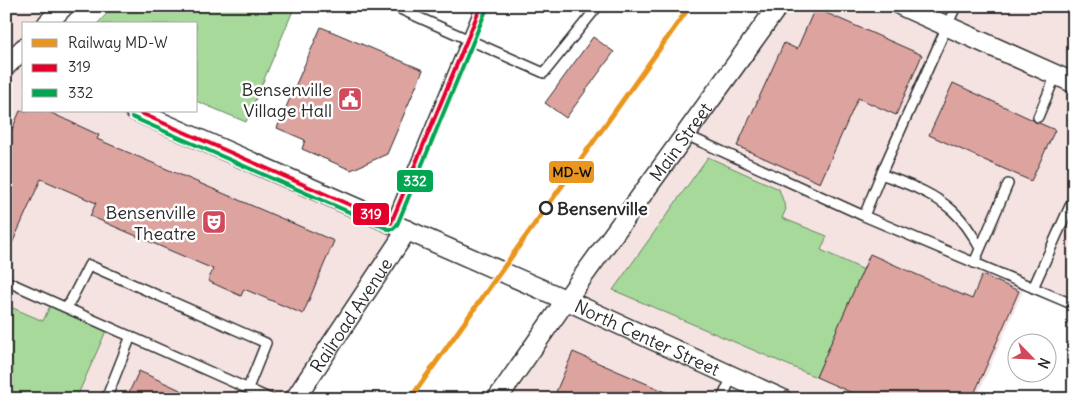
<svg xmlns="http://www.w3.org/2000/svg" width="1080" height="405" font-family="Delius,sans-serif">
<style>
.built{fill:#f5e3e2}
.green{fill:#a7d99a;stroke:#698262}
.building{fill:#dda39f;stroke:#2b2b2b}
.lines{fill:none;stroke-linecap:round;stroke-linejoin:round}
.service-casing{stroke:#2b2b2b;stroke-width:12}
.minor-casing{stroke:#2b2b2b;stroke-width:22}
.service{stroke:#fff;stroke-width:9}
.minor{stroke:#fff;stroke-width:19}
.bus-1-casing{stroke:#fff;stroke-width:8}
.bus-2-casing{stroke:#fff;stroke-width:8}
.bus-1{stroke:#e4002b;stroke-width:4}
.bus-2{stroke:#00a651;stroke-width:4}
.rail-1-casing{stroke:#fff;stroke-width:9}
.rail-1{stroke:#ea961e;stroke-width:5}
.stop-dot{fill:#fff;stroke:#2b2b2b;stroke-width:2.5}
.labels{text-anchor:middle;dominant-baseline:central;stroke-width:5;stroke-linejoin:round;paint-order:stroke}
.poi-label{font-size:18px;fill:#2b2b2b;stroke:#fff;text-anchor:end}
.street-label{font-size:18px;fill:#2b2b2b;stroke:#fff}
.stop-label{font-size:18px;font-weight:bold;fill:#2b2b2b;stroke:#fff;text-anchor:start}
.line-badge{stroke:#fff;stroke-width:2}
.badge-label{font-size:14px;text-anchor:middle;font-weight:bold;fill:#fff}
.pale-badge-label{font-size:14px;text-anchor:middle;font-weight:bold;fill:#111}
</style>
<rect width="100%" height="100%" fill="#fff"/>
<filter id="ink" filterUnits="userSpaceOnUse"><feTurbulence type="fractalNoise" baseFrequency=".02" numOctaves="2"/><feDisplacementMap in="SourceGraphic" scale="10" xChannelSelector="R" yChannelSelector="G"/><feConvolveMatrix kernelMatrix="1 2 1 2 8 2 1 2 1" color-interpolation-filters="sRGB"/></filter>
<g filter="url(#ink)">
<path class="built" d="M 6,6 L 58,6 L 41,24 L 24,24 L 24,42 L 12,53 L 6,51 Z
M 784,6 L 1074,6 L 1074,308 L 1025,286 L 976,399 L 504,399 Z
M 15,66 L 24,69 L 24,111 L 120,111 L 408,236 L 289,399 L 6,399 L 6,75 Z"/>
<path class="green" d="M 114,6 L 295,6 L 246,122 L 196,101 L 196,24 L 97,24 Z
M 708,157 L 779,189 L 786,209 L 782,218 L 827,236 L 821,250 L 864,270 L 816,377 L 613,290 Z
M 6,305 L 43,321 L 50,306 L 106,331 L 76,399 L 34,399 L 20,393 L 18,399 L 6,399 Z"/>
<path class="building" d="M 815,8 L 922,55 L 896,115 L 858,98 L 820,183 L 737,146 L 784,43 L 797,49 Z
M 321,27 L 423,70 L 387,154 L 351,170 L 302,149 L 305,140 L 277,128 Z
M 593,37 L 614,52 L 566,118 L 545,103 Z
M 953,83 L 1033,120 L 1035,122 L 1039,123 L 1055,130 L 1031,181 L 929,135 Z
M 20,111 L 47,111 L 99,135 L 97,139 L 334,241 L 303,314 L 244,289 L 241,296 L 208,281 L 213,269 L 90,216 L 96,203 L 41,179 L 6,257 L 6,143 Z
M 870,254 L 972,299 L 982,275 L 1019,291 L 972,399 L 866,399 L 816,377 Z
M 573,352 L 682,399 L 553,399 Z
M 139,371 L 200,399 L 126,399 Z"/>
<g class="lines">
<defs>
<path id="service" d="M 393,6 L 544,73 L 598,6
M 1038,117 L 1056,75
M 686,135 L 864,216 L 1074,305
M 881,174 C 907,184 932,192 953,211 C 964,221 973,235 980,248
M 864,216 L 881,174 L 956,6
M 391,223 L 481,6
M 974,263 L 1008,184
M 6,281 L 271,399
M 1033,288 L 1074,197
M 67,308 L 89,265 L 266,343 L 248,388
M 106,399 L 131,336
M 722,399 L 732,376"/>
<g id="minor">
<path d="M 902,6 L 1074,83"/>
<path d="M 47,24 L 64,6"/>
<path d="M 6,66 L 24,48"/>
<path id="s1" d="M 135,111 L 566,300 L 782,399"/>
<path id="s2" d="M 295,399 L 407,230"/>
<path id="s3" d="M 497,399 L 566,300 L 778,6"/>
</g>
</defs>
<use href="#service" class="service-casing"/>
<use href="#minor" class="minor-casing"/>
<use href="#service" class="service"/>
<use href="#minor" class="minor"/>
<defs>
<path id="bus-1" d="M 136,111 L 391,223 L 481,6"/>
<path id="bus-2" d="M 132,117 L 388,229 L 393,229 L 397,225 L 487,8"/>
</defs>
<use href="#bus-1" class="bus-1-casing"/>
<use href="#bus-2" class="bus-2-casing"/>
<use href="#bus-1" class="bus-1"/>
<use href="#bus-2" class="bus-2"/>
<defs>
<path id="rail-1" d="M 410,399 L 690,6"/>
</defs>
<use href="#rail-1" class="rail-1-casing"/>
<use href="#rail-1" class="rail-1"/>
</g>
</g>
<defs>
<symbol id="civic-square" viewBox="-11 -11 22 22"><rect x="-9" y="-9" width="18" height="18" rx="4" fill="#d1495b" stroke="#fff"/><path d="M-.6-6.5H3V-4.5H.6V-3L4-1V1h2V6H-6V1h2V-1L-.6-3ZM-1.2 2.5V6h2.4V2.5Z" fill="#fff"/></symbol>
<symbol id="theatre-square" viewBox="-11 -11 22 22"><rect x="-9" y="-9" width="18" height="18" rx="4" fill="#d1495b" stroke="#fff"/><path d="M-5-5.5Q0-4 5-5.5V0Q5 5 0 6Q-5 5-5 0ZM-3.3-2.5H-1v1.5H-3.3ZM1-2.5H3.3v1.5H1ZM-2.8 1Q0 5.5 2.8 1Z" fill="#fff"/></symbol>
</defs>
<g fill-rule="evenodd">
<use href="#civic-square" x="336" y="85" width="28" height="28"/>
<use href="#theatre-square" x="200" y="208" width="28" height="28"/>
</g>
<circle class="stop-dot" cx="546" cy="208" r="6"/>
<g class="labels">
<g class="poi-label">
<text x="332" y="89">Bensenville<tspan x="332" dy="21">Village Hall</tspan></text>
<text x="196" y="212">Bensenville<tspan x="196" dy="21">Theatre</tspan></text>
</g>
<g class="street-label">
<text stroke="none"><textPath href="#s3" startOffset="316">Main Street</textPath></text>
<text stroke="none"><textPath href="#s2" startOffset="101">Railroad Avenue</textPath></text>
<text stroke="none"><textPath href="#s1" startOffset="560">North Center Street</textPath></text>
</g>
<g class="stop-label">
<text x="557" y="208">Bensenville</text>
</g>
</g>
<g class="line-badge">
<rect x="548" y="160" width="47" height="24" rx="5" fill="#ea961e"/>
<rect x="396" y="169" width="38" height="24" rx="5" fill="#00a651"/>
<rect x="352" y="202" width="38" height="24" rx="5" fill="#e4002b"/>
</g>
<g class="badge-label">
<text x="415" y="186">332</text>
<text x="371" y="219">319</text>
</g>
<g class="pale-badge-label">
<text x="572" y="177">MD-W</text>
</g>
<rect width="1080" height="405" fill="none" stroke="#fff" stroke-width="25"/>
<rect x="12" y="12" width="1055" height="380" fill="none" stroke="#2b2b2b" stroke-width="2" filter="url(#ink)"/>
<rect x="22" y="22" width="175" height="90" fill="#ffffff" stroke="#aaaaaa"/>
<rect x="32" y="39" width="25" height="8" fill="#ea961e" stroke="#aaaaaa"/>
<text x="68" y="48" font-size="15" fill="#2b2b2b">Railway MD-W</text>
<rect x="32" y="64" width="25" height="8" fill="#e4002b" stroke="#aaaaaa"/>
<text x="68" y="72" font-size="15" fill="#2b2b2b">319</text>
<rect x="32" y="89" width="25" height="8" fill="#00a651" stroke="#aaaaaa"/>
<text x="68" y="98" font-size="15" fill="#2b2b2b">332</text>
<g transform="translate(1032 358) rotate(114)"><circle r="24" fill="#ffffff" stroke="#aaaaaa"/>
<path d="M0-4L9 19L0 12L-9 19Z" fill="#d1495b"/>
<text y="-8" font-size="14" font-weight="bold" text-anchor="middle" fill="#2b2b2b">N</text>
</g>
</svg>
